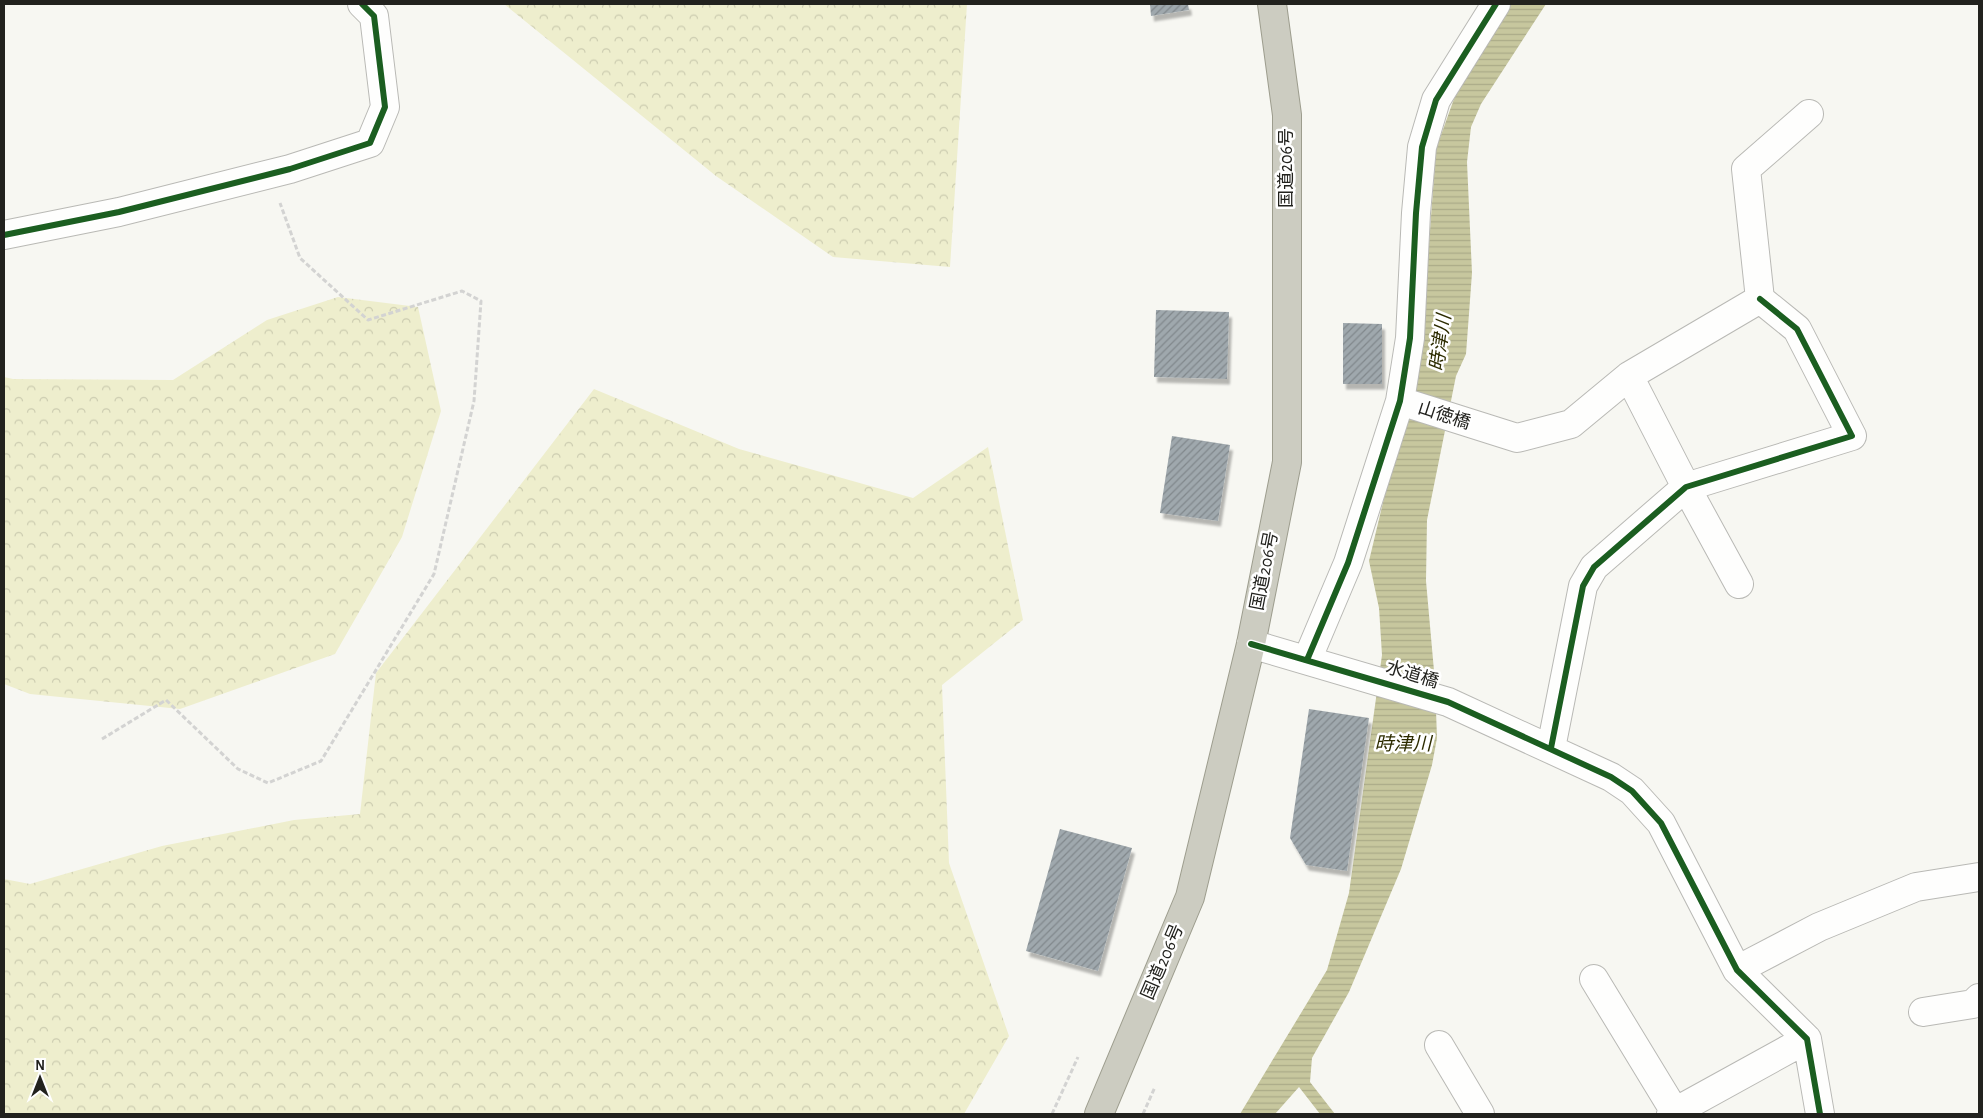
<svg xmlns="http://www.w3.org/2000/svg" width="1983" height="1118" font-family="'Alegreya Sans','Noto Sans JP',sans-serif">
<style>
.forest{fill:url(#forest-crowns)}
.water{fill:url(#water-rules)}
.building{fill:url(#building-hatch);filter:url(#shadow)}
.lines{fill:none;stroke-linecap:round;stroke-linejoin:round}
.street-casing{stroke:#b9b9b5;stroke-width:30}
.highway-casing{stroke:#9d9d8e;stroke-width:30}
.path{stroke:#d3d3d2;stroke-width:3;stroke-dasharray:5 2.5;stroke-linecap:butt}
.street{stroke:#fefefd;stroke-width:28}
.highway{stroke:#ccccc1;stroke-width:28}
.cycleway-casing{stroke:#fff;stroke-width:9}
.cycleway{stroke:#1b5e20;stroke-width:6}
.labels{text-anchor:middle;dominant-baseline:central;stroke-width:5;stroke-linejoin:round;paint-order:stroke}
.street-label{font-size:18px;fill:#22221e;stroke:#fff}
.water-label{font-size:19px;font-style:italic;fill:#2d2c00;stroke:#fff}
</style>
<defs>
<pattern id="forest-crowns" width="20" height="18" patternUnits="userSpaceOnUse" patternTransform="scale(1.25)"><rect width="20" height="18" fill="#eeeecd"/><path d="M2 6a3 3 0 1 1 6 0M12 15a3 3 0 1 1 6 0" fill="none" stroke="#ccccb0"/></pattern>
<pattern id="water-rules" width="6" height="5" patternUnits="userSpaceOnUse" patternTransform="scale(1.25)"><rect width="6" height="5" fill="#c7c79e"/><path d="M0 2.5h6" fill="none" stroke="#abab88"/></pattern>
<pattern id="building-hatch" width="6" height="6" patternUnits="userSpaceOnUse" patternTransform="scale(1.25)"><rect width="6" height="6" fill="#9fa8ad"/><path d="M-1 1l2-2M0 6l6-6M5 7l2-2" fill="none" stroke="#81888c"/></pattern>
<filter id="shadow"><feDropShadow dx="3" dy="5.5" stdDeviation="1" flood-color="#0004"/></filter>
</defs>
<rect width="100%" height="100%" fill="#f7f7f2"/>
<path class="forest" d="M 504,4 L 967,4 L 950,267 L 833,257 L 716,176 Z
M 338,297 L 418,307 L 441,411 L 402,537 L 335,654 L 180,709 L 30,694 L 4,684 L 4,377 L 13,379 L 173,380 L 267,320 Z
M 594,389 L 739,449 L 913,498 L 988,447 L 1023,620 L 942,685 L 949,863 L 1009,1036 L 964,1114 L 4,1114 L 4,879 L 30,884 L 162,846 L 294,820 L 360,814 L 376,673 Z"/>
<path class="water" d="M 1509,4 L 1546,4 L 1481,104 L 1471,127 L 1467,162 L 1472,273 L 1466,354 L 1456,376 L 1427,520 L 1426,581 L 1435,682 L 1437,738 L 1432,765 L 1401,869 L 1349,992 L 1312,1058 L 1310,1082 L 1335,1114 L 1320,1114 L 1299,1087 L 1275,1114 L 1240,1114 L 1327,970 L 1349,893 L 1382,655 L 1379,608 L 1369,561 L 1422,339 L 1436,149 L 1455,96 Z"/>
<path class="building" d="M 1150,4 L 1188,4 L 1189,10 L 1151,16 Z
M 1156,310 L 1229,312 L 1227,379 L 1154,377 Z
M 1343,323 L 1382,324 L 1382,384 L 1343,384 Z
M 1172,436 L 1230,445 L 1218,521 L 1160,513 Z
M 1309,709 L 1369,718 L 1347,871 L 1306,865 L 1290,838 Z
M 1060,829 L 1132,848 L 1098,971 L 1026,951 Z"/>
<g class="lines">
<defs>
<path id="street" d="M 4,235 L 119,212 L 290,169 L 370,143 L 385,107 L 374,16 L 362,4
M 1629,376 L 1686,487 L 1739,584
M 1400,401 L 1517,438 L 1571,424 L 1629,376 L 1760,299 L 1746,169 L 1809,114
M 1251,644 L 1448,702 L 1611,777 L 1632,791 L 1661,823 L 1737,970 L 1807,1039 L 1820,1114
M 1307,660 L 1348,563 L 1400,401 L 1410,338 L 1416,213 L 1422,147 L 1436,100 L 1496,4
M 1551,748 L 1583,586 L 1594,567 L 1686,487 L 1852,436 L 1797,329 L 1760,299
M 1737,970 L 1819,927 L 1916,887 L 1979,877
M 1594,979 L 1675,1112
M 1923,1012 L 1973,1004 L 1979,998
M 1439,1045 L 1480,1114
M 1671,1114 L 1807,1039"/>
<path id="highway" d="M 1099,1114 L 1190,897 L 1251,644 L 1287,462 L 1287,115 L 1272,4"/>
</defs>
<use href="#street" class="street-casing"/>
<use href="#highway" class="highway-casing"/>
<path class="path" d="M 102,739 L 166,700 L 238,769 L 268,783 L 321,761 L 434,574 L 474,401 L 481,301 L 462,291 L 368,320 L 300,258 L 280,203
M 1052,1114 L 1078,1057
M 1143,1114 L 1155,1087"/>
<use href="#street" class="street"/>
<use href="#highway" class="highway"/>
<defs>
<path id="cycleway" d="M 4,235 L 119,212 L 290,169 L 370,143 L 385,107 L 374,16 L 362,4
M 1251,644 L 1448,702 L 1611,777 L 1632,791 L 1661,823 L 1737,970 L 1807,1039 L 1820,1114
M 1307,660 L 1348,563 L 1400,401 L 1410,338 L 1416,213 L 1422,147 L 1436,100 L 1496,4
M 1551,748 L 1583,586 L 1594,567 L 1686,487 L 1852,436 L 1797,329 L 1760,299"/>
</defs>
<use href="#cycleway" class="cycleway-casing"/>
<use href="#cycleway" class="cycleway"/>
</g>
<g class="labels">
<g class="street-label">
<text transform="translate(1287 168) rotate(-90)">国道206号</text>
<text transform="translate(1444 416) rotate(18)">山徳橋</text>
<text transform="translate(1265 571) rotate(-79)">国道206号</text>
<text transform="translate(1412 675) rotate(17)">水道橋</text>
<text transform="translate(1163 962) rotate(-67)">国道206号</text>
</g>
<g class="water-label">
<text transform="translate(1441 343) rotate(-82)">時津川</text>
<text x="1403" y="744">時津川</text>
</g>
</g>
<rect width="1983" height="1118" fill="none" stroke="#22221e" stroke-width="10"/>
<g transform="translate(40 1078)" stroke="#ffffff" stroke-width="4" paint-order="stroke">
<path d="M0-4L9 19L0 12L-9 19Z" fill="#22221e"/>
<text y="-8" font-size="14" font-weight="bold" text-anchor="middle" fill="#22221e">N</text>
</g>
</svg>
